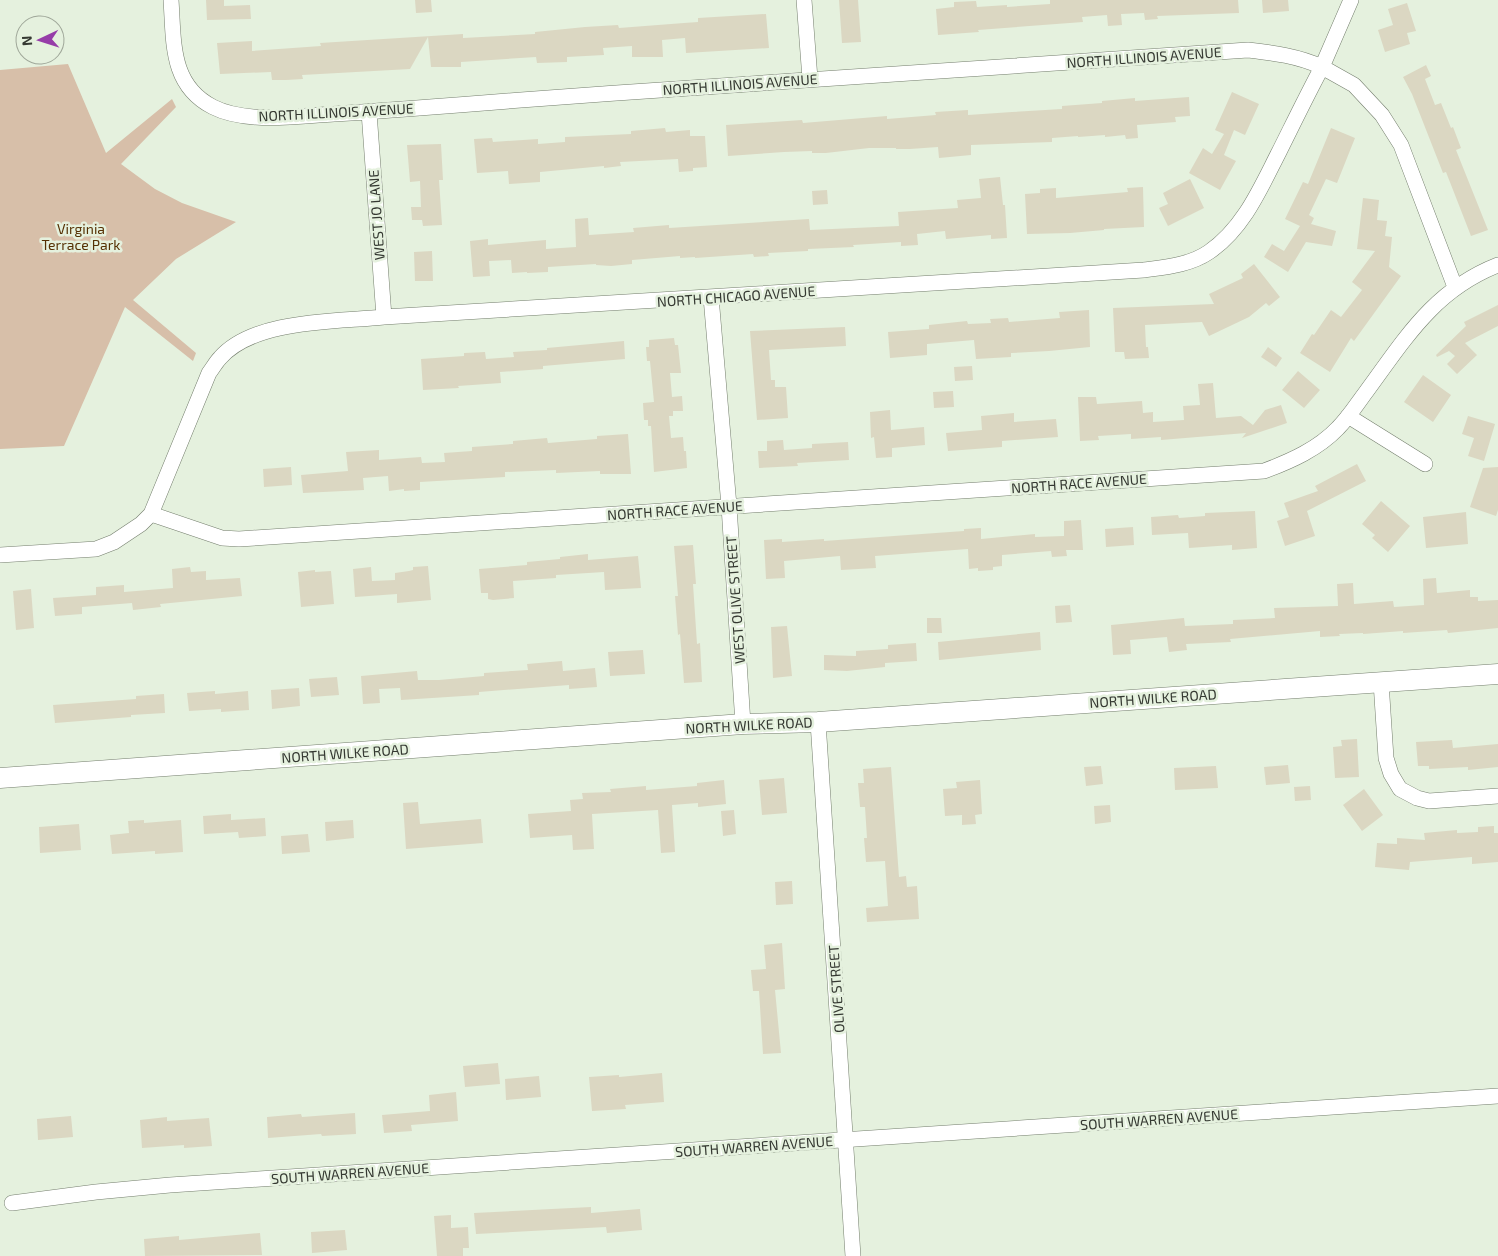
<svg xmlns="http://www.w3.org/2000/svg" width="1498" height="1256" font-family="'Exo 2',sans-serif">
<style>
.green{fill:#d7bfa9}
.building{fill:#dbd7c2}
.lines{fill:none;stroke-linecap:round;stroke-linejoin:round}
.minor-casing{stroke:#747e6d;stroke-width:16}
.tertiary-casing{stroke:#747e6d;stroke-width:21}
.minor{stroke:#fff;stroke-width:15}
.tertiary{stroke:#fff;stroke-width:20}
.labels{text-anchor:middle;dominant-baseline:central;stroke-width:5;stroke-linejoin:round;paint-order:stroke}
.street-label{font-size:14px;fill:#353932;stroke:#e5f1de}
.park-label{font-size:14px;fill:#553003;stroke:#e5f1de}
</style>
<rect width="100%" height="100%" fill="#e5f1de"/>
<path class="green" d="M 68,64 L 106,153 L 172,99 L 176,107 L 121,164 L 155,189 L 182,203 L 236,222 L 176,259 L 133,300 L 196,353 L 193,361 L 125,307 L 64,446 L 0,449 L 0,70 Z"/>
<path class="building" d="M 206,0 L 224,0 L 224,6 L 250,5 L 251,19 L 207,20 Z
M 415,0 L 431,0 L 432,12 L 416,13 Z
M 839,0 L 858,0 L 861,42 L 842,43 Z
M 1050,0 L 1238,0 L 1239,13 L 1157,16 L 1158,19 L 1145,20 L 1144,13 L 1121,14 L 1122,25 L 1108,26 L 1107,15 L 1082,17 L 1083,22 L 978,30 L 979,32 L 938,35 L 936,9 L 954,7 L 954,2 L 976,1 L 977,7 L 1007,5 L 1007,7 L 1050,4 Z
M 1262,0 L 1288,0 L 1289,11 L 1263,13 Z
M 1407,3 L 1416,31 L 1407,33 L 1410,44 L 1385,52 L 1378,30 L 1393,25 L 1388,9 Z
M 766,14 L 769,48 L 686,53 L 685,38 L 662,40 L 663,57 L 632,57 L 632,46 L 603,48 L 604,55 L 567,57 L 567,62 L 537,63 L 536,57 L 461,62 L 461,67 L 431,67 L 428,37 L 410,69 L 302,75 L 303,79 L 286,80 L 272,80 L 271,72 L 220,74 L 217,43 L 252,41 L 252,51 L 321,46 L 320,43 L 463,34 L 463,38 L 535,34 L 535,32 L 585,27 L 618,25 L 619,28 L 684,23 L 698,22 L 698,18 Z
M 1426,65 L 1431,76 L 1425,79 L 1435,105 L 1441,103 L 1451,128 L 1453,127 L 1461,148 L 1456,150 L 1488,230 L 1471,236 L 1446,172 L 1443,173 L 1412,94 L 1403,77 Z
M 1232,92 L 1259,104 L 1245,135 L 1234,130 L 1224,155 L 1236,161 L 1220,190 L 1189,173 L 1203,148 L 1212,154 L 1224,134 L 1215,130 Z
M 1189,97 L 1190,116 L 1175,117 L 1176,122 L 1137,125 L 1138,138 L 1126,139 L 1125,135 L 1105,137 L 1105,135 L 1078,137 L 1078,136 L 1052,138 L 1052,142 L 971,145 L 971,155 L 939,158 L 938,147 L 910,149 L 896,149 L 896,148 L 869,148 L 826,153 L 812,153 L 812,151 L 784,152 L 728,156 L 726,125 L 802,120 L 803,123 L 887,116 L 887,119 L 936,115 L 935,112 L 968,110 L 968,115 L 1012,112 L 1062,109 L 1062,106 L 1102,103 L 1102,101 L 1135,98 L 1135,101 Z
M 665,128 L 666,132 L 690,130 L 690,136 L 705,136 L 707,167 L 693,168 L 693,171 L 679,172 L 678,159 L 620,162 L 621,166 L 604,168 L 604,166 L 540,172 L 540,182 L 509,184 L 508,171 L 477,173 L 474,139 L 492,138 L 493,142 L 538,139 L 538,144 L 565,142 L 565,137 L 631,134 L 631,131 Z
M 1331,128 L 1355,138 L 1337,183 L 1326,179 L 1309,215 L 1314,218 L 1311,224 L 1336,231 L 1332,246 L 1306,242 L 1288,272 L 1264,257 L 1272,244 L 1284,251 L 1300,226 L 1285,219 L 1303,182 L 1308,184 Z
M 441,144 L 443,180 L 439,180 L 442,225 L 423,226 L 422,220 L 412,220 L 411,207 L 421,207 L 420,181 L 410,182 L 407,145 Z
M 1000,177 L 1003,205 L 1005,205 L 1007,238 L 991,239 L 991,235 L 946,239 L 945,231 L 917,234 L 918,245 L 901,246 L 901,242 L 853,245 L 854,247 L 808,249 L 808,251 L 768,253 L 769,256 L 754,257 L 753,254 L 695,258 L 695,257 L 680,258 L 680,256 L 632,260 L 632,264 L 611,266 L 596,265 L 596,264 L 548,267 L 548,272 L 527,273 L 527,272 L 512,273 L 511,260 L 489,261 L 490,276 L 473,277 L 470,241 L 488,239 L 488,245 L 546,240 L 546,249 L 576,247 L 575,219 L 588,218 L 589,235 L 634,232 L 633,228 L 669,225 L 669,228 L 809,219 L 810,230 L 899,226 L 898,212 L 958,208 L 957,200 L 981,198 L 979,179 Z
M 1190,179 L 1204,208 L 1168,226 L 1159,208 L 1168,204 L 1163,193 Z
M 1143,187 L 1144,227 L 1104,229 L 1104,230 L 1070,233 L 1027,234 L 1025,194 L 1040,193 L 1040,189 L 1056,188 L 1056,198 L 1128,192 L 1127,188 Z
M 827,190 L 828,204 L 813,205 L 812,191 Z
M 1363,198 L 1379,200 L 1377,220 L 1387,221 L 1385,236 L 1392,237 L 1389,267 L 1401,276 L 1354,341 L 1351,338 L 1330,372 L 1300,353 L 1312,334 L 1314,335 L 1331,310 L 1341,317 L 1362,290 L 1352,282 L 1375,251 L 1357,249 Z
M 432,251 L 433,281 L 415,281 L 414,252 Z
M 1254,264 L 1280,297 L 1269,306 L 1266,303 L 1249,317 L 1209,336 L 1202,322 L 1145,325 L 1146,347 L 1148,347 L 1149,358 L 1125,359 L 1124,352 L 1115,352 L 1113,308 L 1214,304 L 1209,294 L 1243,278 L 1241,274 Z
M 1498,305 L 1498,326 L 1465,343 L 1477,355 L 1457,374 L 1447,364 L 1455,356 L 1449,351 L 1437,357 L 1436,355 L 1466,326 L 1464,322 Z
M 1089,310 L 1090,347 L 1049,351 L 1011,353 L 1011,357 L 976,359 L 974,340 L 927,344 L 927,355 L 890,358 L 888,332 L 929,329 L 929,325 L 967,321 L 968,324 L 991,323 L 990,319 L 1008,318 L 1009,322 L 1060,318 L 1059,312 Z
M 845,327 L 846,346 L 769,350 L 771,380 L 775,380 L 775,387 L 786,387 L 788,418 L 757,420 L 750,331 Z
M 674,338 L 675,345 L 678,345 L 681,373 L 670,373 L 672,397 L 682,396 L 683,411 L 673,411 L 673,416 L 669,416 L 671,438 L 683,437 L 684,451 L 686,451 L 687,468 L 654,472 L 651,426 L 648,426 L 648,420 L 644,420 L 643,403 L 654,402 L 650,361 L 647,361 L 646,347 L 649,347 L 649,340 Z
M 624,341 L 625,359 L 543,366 L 543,369 L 500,372 L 501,383 L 458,386 L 459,388 L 423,390 L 421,359 L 464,356 L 464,353 L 485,352 L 486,359 L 514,357 L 513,352 L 547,350 L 547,348 Z
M 1268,347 L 1282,358 L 1276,367 L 1261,357 Z
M 972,366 L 973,380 L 955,381 L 954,367 Z
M 1298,371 L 1320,390 L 1304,408 L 1282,390 Z
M 1423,375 L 1451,395 L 1433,422 L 1404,402 Z
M 1213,383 L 1216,418 L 1241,416 L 1253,425 L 1265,410 L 1281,405 L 1287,423 L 1242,438 L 1246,433 L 1161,440 L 1161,437 L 1131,439 L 1131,434 L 1098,436 L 1099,440 L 1080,441 L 1078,397 L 1096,397 L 1097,404 L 1142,401 L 1143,413 L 1153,412 L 1153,422 L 1184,420 L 1183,406 L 1200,405 L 1198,384 Z
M 953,391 L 954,407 L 934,408 L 933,392 Z
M 890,410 L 891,430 L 924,427 L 925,445 L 892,448 L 892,457 L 876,458 L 874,437 L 871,438 L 870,412 Z
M 1014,413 L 1014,422 L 1056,419 L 1058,437 L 1002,441 L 1002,447 L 948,451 L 946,433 L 982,430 L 981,416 Z
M 1468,416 L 1495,424 L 1484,461 L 1468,456 L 1474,438 L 1462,434 Z
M 628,434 L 631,474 L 600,474 L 600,471 L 556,473 L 556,470 L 505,472 L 505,477 L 420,482 L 420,490 L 404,491 L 404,489 L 389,491 L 388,476 L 363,478 L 364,490 L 303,493 L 301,475 L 348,471 L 346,452 L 379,450 L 379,460 L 421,457 L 422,463 L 445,462 L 444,453 L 472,451 L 472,447 L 513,444 L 513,441 L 547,438 L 548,443 L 597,439 L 597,436 Z
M 783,440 L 784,450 L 812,448 L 812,444 L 848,442 L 849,460 L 797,463 L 798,466 L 759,468 L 758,451 L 767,451 L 767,441 Z
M 1357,464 L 1366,481 L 1307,511 L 1315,536 L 1285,546 L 1277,521 L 1289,517 L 1284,503 L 1318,491 L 1315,486 Z
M 291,467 L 292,485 L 264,487 L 263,469 Z
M 1498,467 L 1498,510 L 1496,516 L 1470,507 L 1483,468 Z
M 1381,501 L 1410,526 L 1388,552 L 1372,538 L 1375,535 L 1362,524 Z
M 1255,511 L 1257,548 L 1232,550 L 1232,545 L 1189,548 L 1188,533 L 1152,535 L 1151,517 L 1178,515 L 1179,518 L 1205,516 L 1205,513 Z
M 1466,512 L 1468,544 L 1426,548 L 1423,517 Z
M 1081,520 L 1083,550 L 1066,550 L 1067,556 L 1052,557 L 1051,551 L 1002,555 L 1002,566 L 993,567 L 993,570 L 978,571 L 978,568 L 969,569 L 968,549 L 875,556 L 876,568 L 841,570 L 840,556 L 784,561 L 785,578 L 766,579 L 764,540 L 782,539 L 782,542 L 824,539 L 824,541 L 964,531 L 964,529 L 981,528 L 981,539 L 1035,534 L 1035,537 L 1064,536 L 1064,521 Z
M 1133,527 L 1134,545 L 1106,547 L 1105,529 Z
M 693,545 L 696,584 L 693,584 L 697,644 L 700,643 L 702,682 L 684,683 L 680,634 L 678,635 L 675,596 L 678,596 L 674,546 Z
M 588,554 L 588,560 L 638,556 L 641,588 L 605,590 L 604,572 L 556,575 L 556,578 L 513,581 L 514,598 L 493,600 L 488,599 L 488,593 L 481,593 L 479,569 L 527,565 L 527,562 L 560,559 L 560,557 Z
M 428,566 L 431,600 L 397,603 L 397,594 L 355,597 L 353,569 L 371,567 L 372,581 L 395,580 L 395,573 L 409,571 L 413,570 L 413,567 Z
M 190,567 L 191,572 L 206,571 L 206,580 L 240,578 L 242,596 L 160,604 L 161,607 L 133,610 L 132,603 L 82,607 L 82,614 L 55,616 L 53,598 L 96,595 L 96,587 L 124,585 L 124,592 L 173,588 L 172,569 Z
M 315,570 L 315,572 L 331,571 L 334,604 L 301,607 L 298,572 Z
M 1436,578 L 1437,593 L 1470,590 L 1470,597 L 1478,597 L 1478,601 L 1498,600 L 1498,628 L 1448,633 L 1447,630 L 1403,633 L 1403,631 L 1363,634 L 1363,633 L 1339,634 L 1340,636 L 1320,637 L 1320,631 L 1230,639 L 1231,642 L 1186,644 L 1187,650 L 1169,652 L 1167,637 L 1130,640 L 1131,654 L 1113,655 L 1111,625 L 1184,618 L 1185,626 L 1233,624 L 1233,620 L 1275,618 L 1274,608 L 1338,606 L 1337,584 L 1353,583 L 1354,604 L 1393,601 L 1394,607 L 1424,605 L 1423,579 Z
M 31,589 L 34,628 L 16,630 L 13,591 Z
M 1070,605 L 1072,622 L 1056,623 L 1055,606 Z
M 927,618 L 941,618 L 942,633 L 927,633 Z
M 787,626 L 792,676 L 773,678 L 771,627 Z
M 1040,632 L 1041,650 L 939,660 L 938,642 Z
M 916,643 L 917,661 L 885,663 L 885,667 L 847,671 L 824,670 L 824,655 L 856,656 L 856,651 L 888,649 L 888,645 Z
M 643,650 L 645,674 L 610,676 L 608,652 Z
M 562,661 L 563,671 L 595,668 L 597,687 L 569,689 L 569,685 L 479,692 L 479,695 L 401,700 L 400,688 L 379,689 L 380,703 L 363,704 L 361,676 L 417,671 L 418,680 L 439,680 L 484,676 L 484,673 L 528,670 L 527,664 Z
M 337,677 L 339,695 L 311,697 L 309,679 Z
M 299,688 L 300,706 L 272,709 L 271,690 Z
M 215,691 L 215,694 L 248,691 L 249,710 L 221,712 L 221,709 L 189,711 L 187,693 Z
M 164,694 L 165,713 L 131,715 L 131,717 L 55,723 L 53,705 L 136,699 L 136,696 Z
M 1357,739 L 1359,777 L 1335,778 L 1333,747 L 1342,746 L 1341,740 Z
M 1452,740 L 1453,748 L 1498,744 L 1498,767 L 1468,770 L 1468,767 L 1429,769 L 1429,766 L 1418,766 L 1416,742 Z
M 1288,765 L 1290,783 L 1266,785 L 1264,767 Z
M 1101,766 L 1103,784 L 1086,786 L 1084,767 Z
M 1216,766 L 1218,788 L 1175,790 L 1174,768 Z
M 891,767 L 899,877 L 906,876 L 907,887 L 917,886 L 919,919 L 867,922 L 866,908 L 888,906 L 885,861 L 866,862 L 864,838 L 867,838 L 865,807 L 860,807 L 858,783 L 864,783 L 863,769 Z
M 784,778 L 787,813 L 762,815 L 759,780 Z
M 724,780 L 726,804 L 698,807 L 698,803 L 672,805 L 675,852 L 661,853 L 658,810 L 592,814 L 594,849 L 573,850 L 572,835 L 530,838 L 528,814 L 571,811 L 570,800 L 583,799 L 582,793 L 611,792 L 610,789 L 646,786 L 646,790 L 697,786 L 697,783 Z
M 980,780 L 982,814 L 975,815 L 976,824 L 962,825 L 962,815 L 945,816 L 943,789 L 957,788 L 956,782 Z
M 1310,786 L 1311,800 L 1295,801 L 1294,787 Z
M 1364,789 L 1383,815 L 1362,831 L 1343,805 Z
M 418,802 L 420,824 L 481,819 L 483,843 L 406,849 L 403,803 Z
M 1110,805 L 1111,822 L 1095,824 L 1094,806 Z
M 734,810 L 736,834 L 723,836 L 721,811 Z
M 231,814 L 231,820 L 265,818 L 266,836 L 239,838 L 238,832 L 204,834 L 203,816 Z
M 144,820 L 144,823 L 181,820 L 183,852 L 155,854 L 155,851 L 112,854 L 110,835 L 129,833 L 128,821 Z
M 353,820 L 354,838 L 326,841 L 325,822 Z
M 79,824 L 81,850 L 40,853 L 39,827 Z
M 1494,826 L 1494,833 L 1498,833 L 1498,862 L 1472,864 L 1472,857 L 1410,862 L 1409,870 L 1375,867 L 1377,843 L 1397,844 L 1397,838 L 1425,840 L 1424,833 L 1457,830 L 1457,833 L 1478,832 L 1478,827 Z
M 308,834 L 310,852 L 282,854 L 281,836 Z
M 792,881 L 793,904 L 776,905 L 775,882 Z
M 782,943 L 785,989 L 775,990 L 781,1053 L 763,1054 L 759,991 L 753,991 L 751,970 L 766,969 L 764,945 Z
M 498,1063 L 500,1084 L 465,1087 L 463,1066 Z
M 662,1073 L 664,1102 L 625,1105 L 626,1109 L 592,1111 L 589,1077 L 619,1075 L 619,1077 Z
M 539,1076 L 541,1097 L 506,1100 L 505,1079 Z
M 456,1092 L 458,1121 L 411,1125 L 412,1131 L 384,1133 L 382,1115 L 430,1111 L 429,1095 Z
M 355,1113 L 356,1134 L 322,1136 L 321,1134 L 268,1138 L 267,1117 L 301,1114 L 302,1117 Z
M 71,1116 L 73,1137 L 38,1140 L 37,1119 Z
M 167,1117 L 167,1121 L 209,1118 L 212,1146 L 184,1148 L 184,1145 L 142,1148 L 140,1120 Z
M 591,1207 L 591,1213 L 640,1209 L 642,1230 L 607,1233 L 606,1227 L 476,1234 L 474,1213 Z
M 451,1215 L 451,1228 L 468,1227 L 469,1248 L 463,1248 L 463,1256 L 437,1256 L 434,1216 Z
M 345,1230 L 347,1250 L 312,1253 L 311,1232 Z
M 260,1233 L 262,1255 L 145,1256 L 144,1239 L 179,1236 L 179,1240 Z"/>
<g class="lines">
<defs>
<path id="minor" d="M 804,0 L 810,79
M 1351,0 L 1322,67 L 1354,85 L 1382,115 L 1401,145 L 1455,287
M 369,112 L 384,317
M 711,297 L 729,506 L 743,724
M 1348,416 L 1425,464
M 151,514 L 222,538 L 239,539 L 1264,471 C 1291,461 1318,449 1338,428 C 1349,417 1357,404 1366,392 C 1405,339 1434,290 1498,265
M 0,555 L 96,549 L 114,542 L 141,524 L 151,514 L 209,373 C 213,368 216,362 220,358 C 254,319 336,322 384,317 L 1144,270 C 1166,267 1190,265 1209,252 C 1244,228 1261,187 1279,152 C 1293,124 1307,95 1322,67 C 1298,56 1274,53 1248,50 C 1005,66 763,82 521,100 C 459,105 396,110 334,114 C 299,116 246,124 213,107 C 170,85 174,42 171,0
M 1381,682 L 1386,758 L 1391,774 L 1400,789 L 1417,798 L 1429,801 L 1498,796
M 818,722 L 853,1256
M 12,1203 L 96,1192 L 170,1185 L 1498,1096"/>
<path id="tertiary" d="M 0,778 L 743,724 L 818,722 L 1498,674"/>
</defs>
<use href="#minor" class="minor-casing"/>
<use href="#tertiary" class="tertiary-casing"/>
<use href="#minor" class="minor"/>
<use href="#tertiary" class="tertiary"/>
</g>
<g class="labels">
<g class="street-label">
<text transform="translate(1144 57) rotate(-4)">NORTH ILLINOIS AVENUE</text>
<text transform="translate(740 84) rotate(-4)">NORTH ILLINOIS AVENUE</text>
<text transform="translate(336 112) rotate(-3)">NORTH ILLINOIS AVENUE</text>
<text transform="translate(376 215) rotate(-94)">WEST JO LANE</text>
<text transform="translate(736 296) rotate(-4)">NORTH CHICAGO AVENUE</text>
<text transform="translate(1079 483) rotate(-4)">NORTH RACE AVENUE</text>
<text transform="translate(675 510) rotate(-4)">NORTH RACE AVENUE</text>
<text transform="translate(735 600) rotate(-94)">WEST OLIVE STREET</text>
<text transform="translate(1153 698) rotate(-4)">NORTH WILKE ROAD</text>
<text transform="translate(749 725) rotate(-3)">NORTH WILKE ROAD</text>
<text transform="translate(345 753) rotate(-4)">NORTH WILKE ROAD</text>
<text transform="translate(836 989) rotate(-94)">OLIVE STREET</text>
<text transform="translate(1159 1119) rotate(-4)">SOUTH WARREN AVENUE</text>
<text transform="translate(754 1146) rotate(-4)">SOUTH WARREN AVENUE</text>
<text transform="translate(350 1173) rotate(-4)">SOUTH WARREN AVENUE</text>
</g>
<g class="park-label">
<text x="81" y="228">Virginia<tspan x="81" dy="16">Terrace Park</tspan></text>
</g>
</g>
<g transform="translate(40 40) rotate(266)"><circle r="24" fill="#e5f1de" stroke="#9fa799"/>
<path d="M0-4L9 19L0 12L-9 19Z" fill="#963da8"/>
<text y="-8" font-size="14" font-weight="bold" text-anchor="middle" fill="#353932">N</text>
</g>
</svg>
